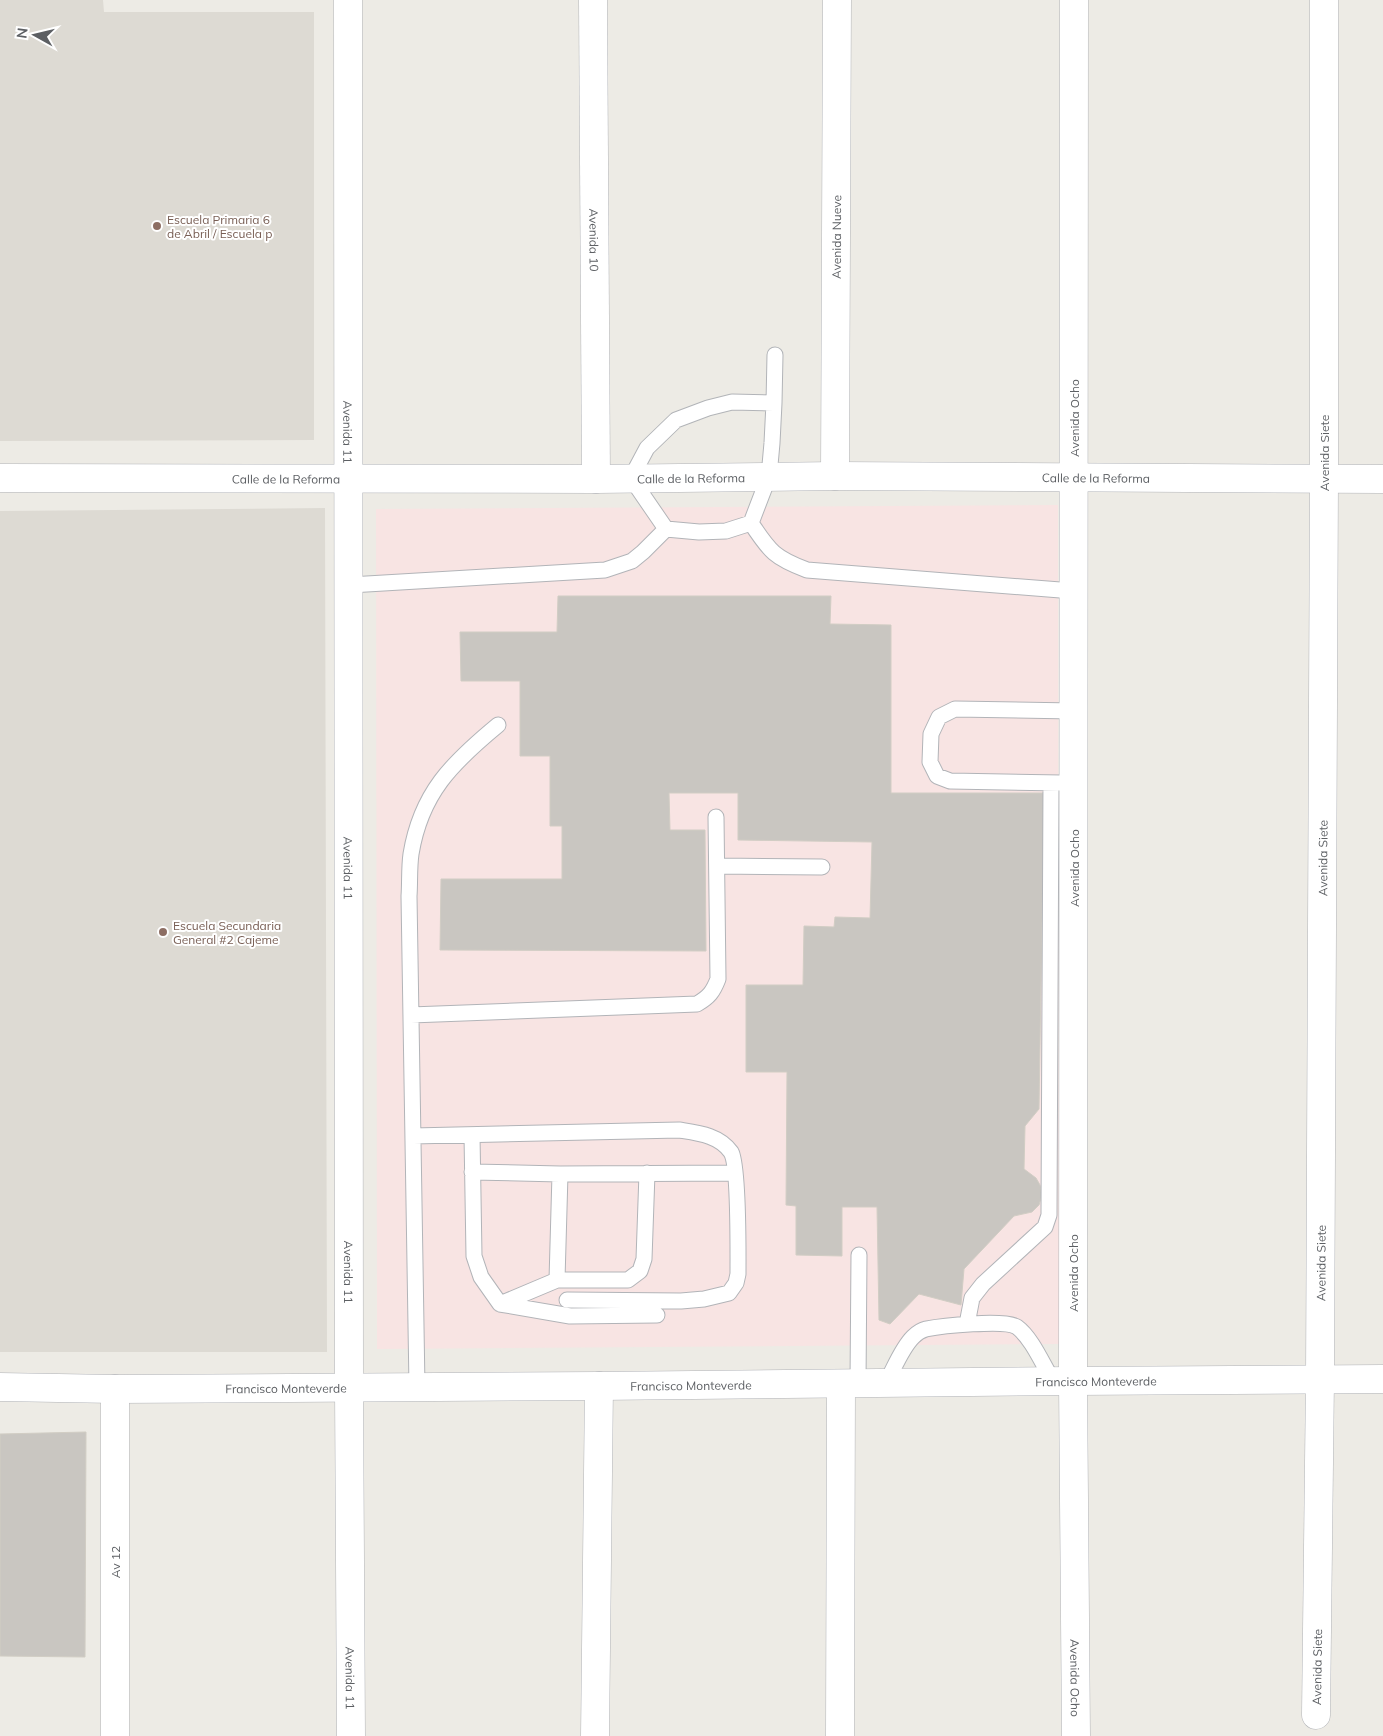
<svg xmlns="http://www.w3.org/2000/svg" width="1383" height="1736" font-family="Mulish,sans-serif">
<style>
.education{fill:#dddad3}
.medical{fill:#f8e4e3}
.building{fill:#c9c6c1;stroke:#d1cdc4}
.lines{fill:none;stroke-linecap:round;stroke-linejoin:round}
.lane-casing{stroke:#b2b4b8;stroke-width:17}
.street-casing{stroke:#b2b4b8;stroke-width:29}
.secondary-casing{stroke:#b1b3b8;stroke-width:29}
.lane{stroke:#fff;stroke-width:15}
.street{stroke:#fff;stroke-width:28}
.secondary{stroke:#fff;stroke-width:28}
.education-dot{fill:#8d6e63;stroke:#fff;stroke-width:2}
.labels{text-anchor:middle;dominant-baseline:central;stroke-width:4;stroke-linejoin:round;paint-order:stroke}
.education-label{font-size:12px;fill:#785e54;stroke:#fff;text-anchor:start}
.street-label{font-size:12px;fill:#5c5f63;stroke:#fff}
</style>
<rect width="100%" height="100%" fill="#edebe5"/>
<path class="education" d="M 0,0 L 103,0 L 104,12 L 314,12 L 314,440 L 0,441 Z
M 325,508 L 327,1352 L 0,1352 L 0,511 Z"/>
<path class="medical" d="M 1058,505 L 1059,1344 L 377,1349 L 376,509 Z"/>
<path class="building" d="M 558,596 L 831,596 L 830,624 L 891,625 L 891,793 L 1044,793 L 1039,1109 L 1025,1126 L 1024,1169 L 1036,1178 L 1040,1185 L 1042,1195 L 1039,1205 L 1032,1212 L 1014,1216 L 964,1269 L 961,1305 L 919,1294 L 890,1324 L 879,1320 L 877,1207 L 842,1207 L 842,1256 L 796,1255 L 796,1206 L 786,1205 L 787,1072 L 746,1072 L 746,985 L 803,985 L 804,926 L 834,927 L 835,917 L 870,918 L 872,842 L 738,840 L 738,793 L 669,793 L 670,830 L 705,830 L 706,951 L 440,950 L 441,879 L 562,879 L 562,826 L 550,826 L 550,756 L 520,756 L 520,681 L 461,681 L 460,632 L 557,632 Z
M 86,1432 L 85,1657 L 0,1656 L 0,1434 Z"/>
<g class="lines">
<defs>
<path id="lane" d="M 732,402 L 774,403 L 772,443 L 769,476 L 751,523 L 726,531 L 699,532 L 666,529 L 631,478 L 647,448 L 676,420 L 708,408 Z
M 774,403 L 775,355
M 751,523 C 770,552 775,558 807,570 L 1073,591
M 350,585 L 605,570 L 632,561 L 643,552 L 666,529
M 1061,783 L 950,781 L 937,776 L 930,762 L 931,734 L 939,717 L 955,709 L 1074,711
M 717,866 L 822,867
M 411,1015 L 697,1004 C 709,997 713,992 718,979 L 716,817
M 472,1135 L 474,1256 L 481,1277 L 500,1304 L 570,1316 L 657,1315
M 413,1136 L 679,1130 C 698,1133 719,1135 731,1152 C 739,1165 738,1254 738,1274 L 736,1283 L 729,1293 L 704,1299 L 681,1301 L 567,1300
M 472,1172 L 560,1174 L 735,1173
M 557,1280 L 628,1280 L 640,1271 L 644,1259 L 647,1173
M 500,1304 L 557,1280 L 560,1174
M 967,1324 L 972,1298 L 983,1284 L 1045,1227 L 1049,1215 L 1051,783
M 886,1383 C 894,1369 901,1349 913,1337 C 916,1334 922,1330 926,1329 C 941,1326 1005,1319 1017,1327 C 1032,1338 1043,1365 1053,1381
M 858,1384 L 859,1255
M 417,1387 L 409,896 C 410,883 409,868 411,854 C 421,793 452,763 498,725"/>
<g id="street">
<path id="s1" d="M 348,0 L 349,1388 L 351,1736"/>
<path id="s2" d="M 593,0 L 596,479"/>
<path id="s3" d="M 1074,0 L 1073,1381 L 1076,1736"/>
<path id="s4" d="M 835,476 L 837,0"/>
<path d="M 115,1389 L 115,1736"/>
<path id="s5" d="M 1316,1715 L 1320,1379"/>
<path d="M 595,1736 L 599,1386"/>
<path d="M 840,1736 L 841,1384"/>
</g>
<g id="secondary">
<path id="s6" d="M 0,478 L 596,479 L 835,476 L 1383,479"/>
<path id="s7" d="M 1320,1379 L 1324,479 L 1324,0"/>
<path id="s8" d="M 0,1387 L 115,1389 L 599,1386 L 1073,1381 L 1383,1379"/>
</g>
</defs>
<use href="#lane" class="lane-casing"/>
<use href="#street" class="street-casing"/>
<use href="#secondary" class="secondary-casing"/>
<use href="#lane" class="lane"/>
<use href="#street" class="street"/>
<use href="#secondary" class="secondary"/>
</g>
<g class="education-dot">
<circle cx="157" cy="226" r="5"/>
<circle cx="163" cy="932" r="5"/>
</g>
<g class="labels">
<g class="education-label">
<text x="167" y="219">Escuela Primaria 6<tspan x="167" dy="14">de Abril / Escuela p</tspan></text>
<text x="173" y="925">Escuela Secundaria<tspan x="173" dy="14">General #2 Cajeme</tspan></text>
</g>
<g class="street-label">
<text stroke="none"><textPath href="#s4" startOffset="239">Avenida Nueve</textPath></text>
<text stroke="none"><textPath href="#s2" startOffset="240">Avenida 10</textPath></text>
<text transform="translate(1074 418) rotate(-90)">Avenida Ocho</text>
<text stroke="none"><textPath href="#s1" startOffset="432">Avenida 11</textPath></text>
<text stroke="none"><textPath href="#s7" startOffset="926">Avenida Siete</textPath></text>
<text stroke="none"><textPath href="#s6" startOffset="691">Calle de la Reforma</textPath></text>
<text stroke="none"><textPath href="#s6" startOffset="1096">Calle de la Reforma</textPath></text>
<text stroke="none"><textPath href="#s6" startOffset="286">Calle de la Reforma</textPath></text>
<text stroke="none"><textPath href="#s7" startOffset="521">Avenida Siete</textPath></text>
<text stroke="none"><textPath href="#s1" startOffset="868">Avenida 11</textPath></text>
<text transform="translate(1074 868) rotate(-90)">Avenida Ocho</text>
<text stroke="none"><textPath href="#s7" startOffset="116">Avenida Siete</textPath></text>
<text stroke="none"><textPath href="#s1" startOffset="1272">Avenida 11</textPath></text>
<text transform="translate(1073 1273) rotate(-90)">Avenida Ocho</text>
<text stroke="none"><textPath href="#s8" startOffset="1096">Francisco Monteverde</textPath></text>
<text stroke="none"><textPath href="#s8" startOffset="691">Francisco Monteverde</textPath></text>
<text stroke="none"><textPath href="#s8" startOffset="286">Francisco Monteverde</textPath></text>
<text transform="translate(115 1562) rotate(-90)">Av 12</text>
<text stroke="none"><textPath href="#s5" startOffset="48">Avenida Siete</textPath></text>
<text stroke="none"><textPath href="#s1" startOffset="1678">Avenida 11</textPath></text>
<text stroke="none"><textPath href="#s3" startOffset="1678">Avenida Ocho</textPath></text>
</g>
</g>
<g transform="translate(35 35) rotate(278)" stroke="#ffffff" stroke-width="4" paint-order="stroke">
<path d="M0-4L9 19L0 12L-9 19Z" fill="#5c5f63"/>
<text y="-8" font-size="14" font-weight="bold" text-anchor="middle" fill="#5c5f63">N</text>
</g>
</svg>
